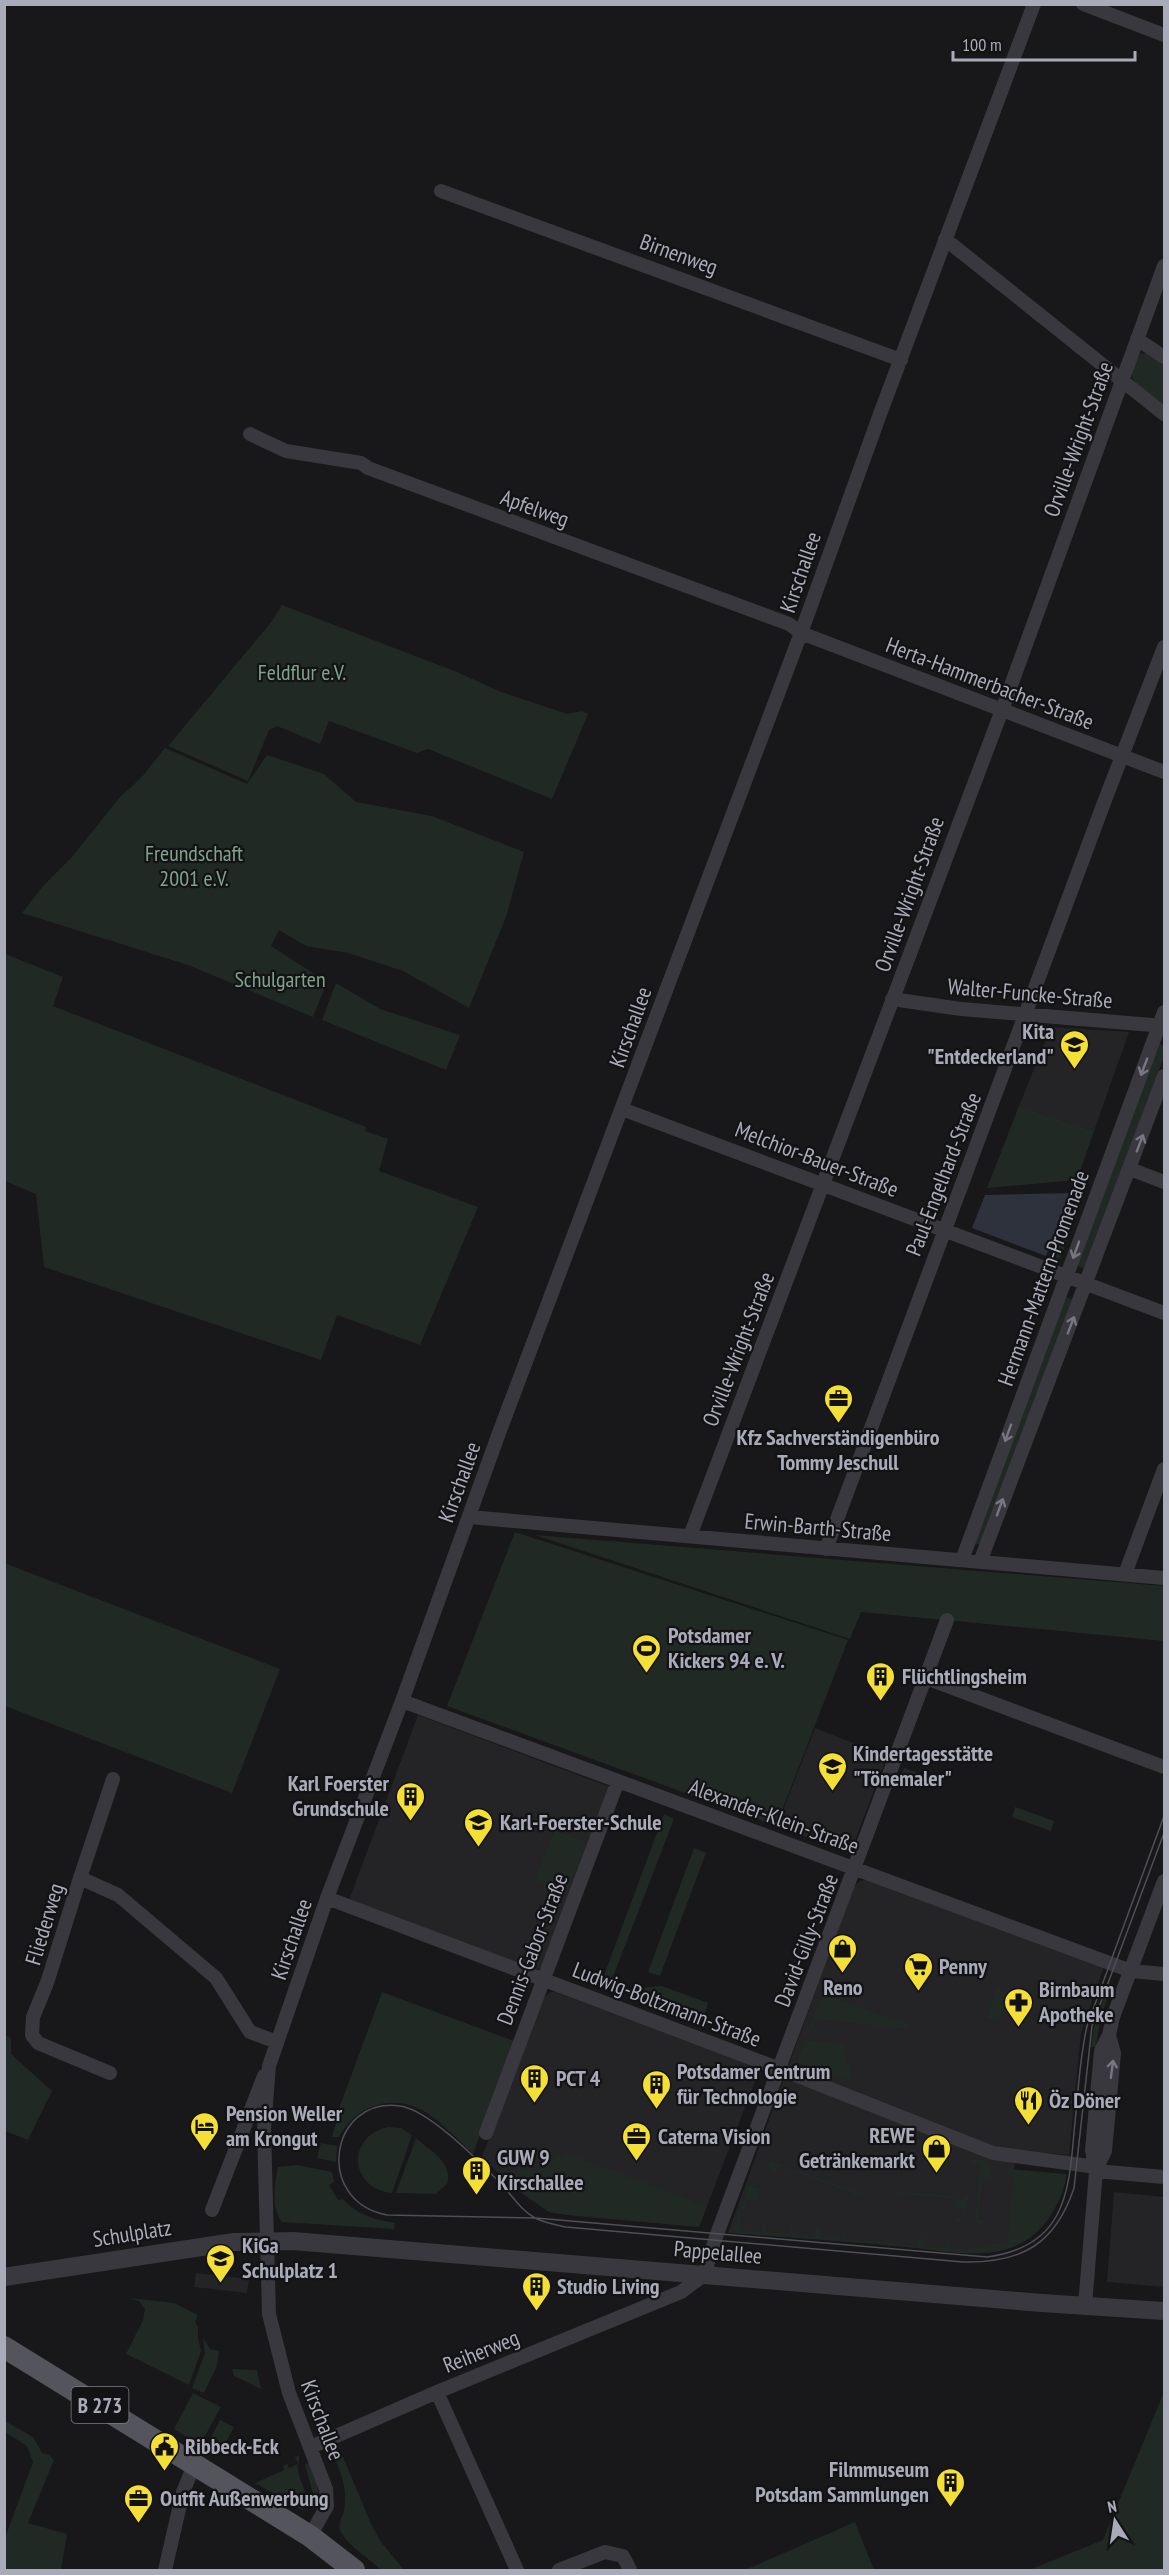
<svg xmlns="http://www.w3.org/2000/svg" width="1169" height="2575" font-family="'PT Sans Narrow',sans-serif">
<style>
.built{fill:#242326}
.green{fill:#212924}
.water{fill:#2d323d}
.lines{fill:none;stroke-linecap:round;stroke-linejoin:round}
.minor{stroke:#39383e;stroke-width:14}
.tertiary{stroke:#39383e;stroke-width:18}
.primary{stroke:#54545d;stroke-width:22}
.tram{stroke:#4f4f57;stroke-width:1.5}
.oneway{stroke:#777782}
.labels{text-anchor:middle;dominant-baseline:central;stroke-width:4.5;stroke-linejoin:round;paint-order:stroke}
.shield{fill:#131214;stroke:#7c7d88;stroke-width:1.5}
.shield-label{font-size:21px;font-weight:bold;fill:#a9abb9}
.street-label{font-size:22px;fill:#a9abb9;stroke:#131214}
.park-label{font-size:22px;fill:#80a48b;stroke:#131214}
.poi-label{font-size:22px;font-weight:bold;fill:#a9abb9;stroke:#131214;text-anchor:start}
</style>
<rect width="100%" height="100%" fill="#181719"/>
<path class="built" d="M 1051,1027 L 1129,1032 L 1094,1131 L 1019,1106 Z
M 418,1715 L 610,1787 L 542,1967 L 538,1969 L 531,1971 L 348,1903 Z
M 815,1728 L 887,1756 L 850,1854 L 777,1826 Z
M 870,1879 L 1104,1966 L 1081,2033 L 1069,2155 L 1016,2150 L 1008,2247 L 970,2251 L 728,2233 L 853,1888 L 860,1881 Z
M 550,1992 L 555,1992 L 760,2068 L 699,2227 L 574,2216 L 549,2212 L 515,2189 L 482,2157 L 540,2001 Z
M 1114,2192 L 1164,2197 L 1164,2287 L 1107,2282 Z
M 196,2273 L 249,2279 L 247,2293 L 194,2287 Z"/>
<path class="green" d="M 1147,353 L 1164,364 L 1164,408 L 1137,386 L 1131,374 L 1137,354 Z
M 282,605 L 457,672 L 501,692 L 567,714 L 582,711 L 588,714 L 552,799 L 428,749 L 417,753 L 329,721 L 320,744 L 277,726 L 269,730 L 248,781 L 168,746 L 272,621 Z
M 165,748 L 247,784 L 267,755 L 324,774 L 356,802 L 432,816 L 524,852 L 506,917 L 469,1008 L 403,971 L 348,953 L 306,946 L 279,930 L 271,946 L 327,982 L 313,1017 L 188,965 L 22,913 L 43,886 L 71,858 L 121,796 L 141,778 Z
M 5,954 L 63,977 L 53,1006 L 366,1127 L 365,1131 L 388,1139 L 379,1171 L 478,1207 L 420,1345 L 337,1315 L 321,1360 L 44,1267 L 36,1194 L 5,1181 Z
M 336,983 L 380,1009 L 460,1035 L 446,1070 L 322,1020 Z
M 1159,1044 L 1164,1046 L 1164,1057 L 1085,1269 L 1075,1265 Z
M 1019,1106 L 1094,1131 L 1077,1180 L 987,1188 Z
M 1086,1190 L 1060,1259 L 1055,1257 L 1079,1191 Z
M 1063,1296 L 1074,1300 L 982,1545 L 971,1543 Z
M 515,1532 L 848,1640 L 776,1826 L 447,1706 Z
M 535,1535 L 1164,1586 L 1164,1641 L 861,1612 L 850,1639 Z
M 4,1563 L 280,1669 L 232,1793 L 5,1706 Z
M 904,1768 L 929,1777 L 925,1788 L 900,1779 Z
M 1015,1807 L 1054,1821 L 1051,1831 L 1012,1817 Z
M 664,1814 L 674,1819 L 611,1982 L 603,1978 Z
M 554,1830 L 586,1842 L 567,1894 L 534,1882 Z
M 694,1848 L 706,1853 L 660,1976 L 648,1972 Z
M 1110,1981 L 1111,1990 L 1101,2015 L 1096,2047 L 1091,2047 L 1094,2027 Z
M 662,1986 L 708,2003 L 701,2026 L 626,1998 L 648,1987 Z
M 997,1988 L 1009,1993 L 999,2021 L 986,2018 Z
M 382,1992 L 514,2041 L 473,2154 C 458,2140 443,2123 425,2112 C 393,2092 355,2106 339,2137 L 332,2137 L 338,2116 L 337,2114 Z
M 823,1993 L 909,2025 L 908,2029 L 816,2019 L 814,2027 L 810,2027 Z
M 4,2035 L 11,2038 L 11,2054 L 52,2091 L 28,2140 L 5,2131 Z
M 805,2040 L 843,2044 L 853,2083 L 797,2062 Z
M 388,2127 L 401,2128 L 412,2135 L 392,2193 C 349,2189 346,2136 388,2127 Z
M 416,2138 C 429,2150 454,2163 447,2184 L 436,2194 L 396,2193 Z
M 321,2143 L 337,2146 L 336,2162 L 317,2158 Z
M 566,2153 L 707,2206 L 699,2227 L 561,2214 L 549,2212 L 508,2183 L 522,2168 L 533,2171 Z
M 973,2159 L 985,2160 L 992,2164 L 991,2179 L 982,2178 L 979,2219 L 987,2221 L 982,2225 L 977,2223 L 975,2220 L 980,2166 L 972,2165 Z
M 769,2160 L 863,2194 L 862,2197 L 779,2166 L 775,2174 L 768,2166 Z
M 297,2165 L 332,2172 L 334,2182 L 329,2185 L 338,2200 L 343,2199 C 357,2215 374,2219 395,2223 L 394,2229 L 282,2222 C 270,2207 275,2184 278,2167 Z
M 1010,2169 L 1066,2174 L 1066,2179 C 1059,2210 1039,2240 1007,2249 C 976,2259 938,2250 906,2247 C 850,2242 793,2237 737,2233 L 733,2230 L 749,2185 L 767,2192 L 757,2191 L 757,2201 L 745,2201 L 745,2209 L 741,2209 L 740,2230 L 762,2232 L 763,2223 L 766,2224 L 766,2232 L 788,2234 L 789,2226 L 792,2226 L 792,2234 L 814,2236 L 815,2228 L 819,2228 L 819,2237 L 841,2239 L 842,2231 L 845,2231 L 845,2239 L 917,2246 L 918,2237 L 923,2238 L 923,2246 L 945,2248 L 946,2241 L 949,2241 L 949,2249 L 967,2250 L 968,2247 L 984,2248 L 985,2244 L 1007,2244 L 1013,2174 L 1004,2173 Z
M 893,2191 L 956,2196 L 956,2199 L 963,2200 L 964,2197 L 968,2197 C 967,2207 967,2217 958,2223 L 954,2218 L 963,2219 L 964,2209 L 955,2208 L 956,2199 L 893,2194 Z
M 129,2298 L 174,2303 L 198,2315 L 195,2322 L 198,2327 L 198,2338 L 201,2351 L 189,2385 L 126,2354 L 143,2320 L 145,2309 L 139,2301 Z
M 203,2338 L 210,2349 L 219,2351 L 217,2366 L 204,2393 L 192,2388 L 205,2353 Z
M 232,2369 L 257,2370 L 261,2389 L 234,2376 Z
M 1164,2392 L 1164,2570 L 1029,2570 L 1103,2540 Z
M 193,2393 L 221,2407 L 200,2445 L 174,2429 Z
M 220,2420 L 234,2427 L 219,2455 L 205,2448 Z
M 5,2421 L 33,2437 L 42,2453 L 49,2455 L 54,2460 L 28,2523 L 67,2534 L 61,2570 L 5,2570 L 5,2538 L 33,2462 L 27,2446 L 5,2432 Z
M 334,2455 L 343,2457 L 372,2526 L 381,2542 L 404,2570 L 381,2570 C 370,2559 347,2545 341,2532 C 337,2523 343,2518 344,2510 C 348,2489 341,2474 334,2455 Z
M 299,2456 C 300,2462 297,2464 298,2470 C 299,2483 314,2499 302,2510 L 255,2483 L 284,2470 L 283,2466 L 287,2464 L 289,2468 L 298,2464 L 295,2457 Z
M 309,2462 C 315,2478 324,2494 313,2510 L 313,2493 L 305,2465 Z
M 855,2522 L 874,2570 L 745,2570 Z"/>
<path class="water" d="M 1070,1193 L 1046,1256 L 972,1228 L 985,1195 Z"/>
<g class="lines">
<path class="minor" d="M 1083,4 L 1164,35
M 441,191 L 901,360
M 945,239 L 1164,414
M 1137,339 L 1164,357
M 250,434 L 286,451 L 361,463 L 368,468 L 789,624 L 801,633 L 1164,772
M 892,999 L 961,1009 L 1164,1026
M 622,1109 L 1164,1313
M 1130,1169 L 1164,1182
M 469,1517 L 1164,1578
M 690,1536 L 1002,710 L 1164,266
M 826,1549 L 1105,800 L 1164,647
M 962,1560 L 1164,1012
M 980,1562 L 1164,1076
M 1125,1574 L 1164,1469
M 926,1678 L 1164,1767
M 402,1701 L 1131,1971 L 1164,1974
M 113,1779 L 80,1878 L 118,1895 L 216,1978 L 250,2032 L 277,2042
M 80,1878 L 47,1983 L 33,2017 L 32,2035 L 38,2043 L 110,2073
M 327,1898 L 780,2069 L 993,2153 L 1097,2167
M 486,2133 L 618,1781
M 1097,2167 L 1105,2151 L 1114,2053 L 1109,2035
M 1096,2171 L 1164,2177
M 212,2210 L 264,2076
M 1085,2306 L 1096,2171 L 1092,2150 L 1101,2051 L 1109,2035 L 1113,2017 L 1164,1881
M 437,2392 L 517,2570
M 311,2447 L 437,2392 L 681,2292 L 704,2275 L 717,2234 L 947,1620
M 310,2536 L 327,2506 L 326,2489 L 289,2393 L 269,2314 L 264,2129 L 269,2066 L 327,1898 L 402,1701 L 499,1433 L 801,633 L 880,414 L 1034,4
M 165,2570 L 183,2492 L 195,2463
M 559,2570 L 605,2552 L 623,2556 L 630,2570"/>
<path class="tertiary" d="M 4,2277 L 234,2242 L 293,2241 L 1042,2303 L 1164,2311"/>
<path class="primary" d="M 4,2347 L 310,2536 L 354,2570"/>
<path class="tram" d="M 1164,1816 L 1087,2026 C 1079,2061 1078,2096 1074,2132 C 1069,2196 1063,2247 987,2257 L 536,2218 L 387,2215 C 313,2201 330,2096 400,2106 C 430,2110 482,2164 503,2186 C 514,2198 521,2210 535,2218 C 545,2223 556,2225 566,2227 L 963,2262 C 1021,2263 1055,2245 1074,2188 L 1092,2026 L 1164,1833"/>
</g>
<defs><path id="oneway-shaft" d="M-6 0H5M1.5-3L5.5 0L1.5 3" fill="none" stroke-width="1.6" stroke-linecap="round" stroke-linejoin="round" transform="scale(1.5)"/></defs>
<g class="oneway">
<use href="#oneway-shaft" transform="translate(1144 1067) rotate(111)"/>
<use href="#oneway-shaft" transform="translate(1140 1143) rotate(-69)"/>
<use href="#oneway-shaft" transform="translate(1076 1250) rotate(110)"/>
<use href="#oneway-shaft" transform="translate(1071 1325) rotate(-69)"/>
<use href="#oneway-shaft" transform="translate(1008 1433) rotate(110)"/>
<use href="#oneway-shaft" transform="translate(1000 1507) rotate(-70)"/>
<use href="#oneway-shaft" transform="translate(1112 2069) rotate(-83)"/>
</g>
<defs>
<symbol id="school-pin" viewBox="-11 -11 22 30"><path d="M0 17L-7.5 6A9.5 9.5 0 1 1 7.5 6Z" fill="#f3df36" stroke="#131214"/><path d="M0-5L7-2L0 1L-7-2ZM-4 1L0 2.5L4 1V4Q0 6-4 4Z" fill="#111"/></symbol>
<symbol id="office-pin" viewBox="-11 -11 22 30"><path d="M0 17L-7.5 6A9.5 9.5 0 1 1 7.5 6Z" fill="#f3df36" stroke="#131214"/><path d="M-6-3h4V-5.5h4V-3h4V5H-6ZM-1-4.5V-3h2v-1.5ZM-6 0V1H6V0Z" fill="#111"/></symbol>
<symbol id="stadium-pin" viewBox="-11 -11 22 30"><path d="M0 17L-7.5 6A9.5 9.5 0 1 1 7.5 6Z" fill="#f3df36" stroke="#131214"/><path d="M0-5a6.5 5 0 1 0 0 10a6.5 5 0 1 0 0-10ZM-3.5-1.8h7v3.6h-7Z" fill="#111"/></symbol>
<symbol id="building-pin" viewBox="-11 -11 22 30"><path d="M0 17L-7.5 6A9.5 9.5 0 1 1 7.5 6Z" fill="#f3df36" stroke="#131214"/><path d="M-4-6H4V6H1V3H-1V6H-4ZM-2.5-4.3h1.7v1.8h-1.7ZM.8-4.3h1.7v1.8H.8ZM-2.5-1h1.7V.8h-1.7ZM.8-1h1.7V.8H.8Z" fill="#111"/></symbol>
<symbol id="shop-pin" viewBox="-11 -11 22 30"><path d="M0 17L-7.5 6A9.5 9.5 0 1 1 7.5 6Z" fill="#f3df36" stroke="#131214"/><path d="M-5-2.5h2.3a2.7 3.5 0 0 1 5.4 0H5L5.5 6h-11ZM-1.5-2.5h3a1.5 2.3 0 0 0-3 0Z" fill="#111"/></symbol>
<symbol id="supermarket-pin" viewBox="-11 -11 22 30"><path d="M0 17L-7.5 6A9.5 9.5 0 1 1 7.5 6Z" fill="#f3df36" stroke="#131214"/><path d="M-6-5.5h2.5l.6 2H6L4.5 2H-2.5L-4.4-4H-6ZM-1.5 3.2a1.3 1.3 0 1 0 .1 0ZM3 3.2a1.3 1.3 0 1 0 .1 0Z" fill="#111"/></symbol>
<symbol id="pharmacy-pin" viewBox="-11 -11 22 30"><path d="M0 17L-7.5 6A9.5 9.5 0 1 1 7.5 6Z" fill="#f3df36" stroke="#131214"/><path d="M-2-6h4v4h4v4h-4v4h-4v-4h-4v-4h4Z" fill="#111"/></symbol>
<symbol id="restaurant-pin" viewBox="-11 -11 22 30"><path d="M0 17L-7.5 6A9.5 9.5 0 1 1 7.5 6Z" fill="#f3df36" stroke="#131214"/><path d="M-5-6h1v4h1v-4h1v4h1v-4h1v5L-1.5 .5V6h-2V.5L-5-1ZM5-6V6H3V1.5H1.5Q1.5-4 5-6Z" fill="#111"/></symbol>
<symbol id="hotel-pin" viewBox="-11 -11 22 30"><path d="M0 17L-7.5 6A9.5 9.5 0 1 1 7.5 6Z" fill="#f3df36" stroke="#131214"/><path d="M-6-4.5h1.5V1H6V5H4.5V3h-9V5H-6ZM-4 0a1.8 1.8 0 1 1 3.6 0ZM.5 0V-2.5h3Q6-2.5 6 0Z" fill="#111"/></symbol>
<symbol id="civic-pin" viewBox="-11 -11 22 30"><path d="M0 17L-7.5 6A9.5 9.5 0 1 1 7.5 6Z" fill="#f3df36" stroke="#131214"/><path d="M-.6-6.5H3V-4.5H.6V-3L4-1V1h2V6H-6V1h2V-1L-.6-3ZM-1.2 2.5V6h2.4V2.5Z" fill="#111"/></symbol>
</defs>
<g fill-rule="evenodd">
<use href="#school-pin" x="1058" y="1028" width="33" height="45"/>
<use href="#office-pin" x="822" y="1382" width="33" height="45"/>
<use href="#stadium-pin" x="630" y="1632" width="33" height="45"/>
<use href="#building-pin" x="864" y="1660" width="33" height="45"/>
<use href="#school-pin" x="816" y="1750" width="33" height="45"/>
<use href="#building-pin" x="394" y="1780" width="33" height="45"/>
<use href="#school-pin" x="462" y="1806" width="33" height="45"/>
<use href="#shop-pin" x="826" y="1932" width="33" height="45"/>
<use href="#supermarket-pin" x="902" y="1950" width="33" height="45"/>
<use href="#pharmacy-pin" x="1002" y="1986" width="33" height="45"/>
<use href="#building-pin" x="518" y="2062" width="33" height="45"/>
<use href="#building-pin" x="640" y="2068" width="33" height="45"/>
<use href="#restaurant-pin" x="1012" y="2084" width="33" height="45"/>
<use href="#hotel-pin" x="188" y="2110" width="33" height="45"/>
<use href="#office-pin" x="620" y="2120" width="33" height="45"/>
<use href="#shop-pin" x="920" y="2132" width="33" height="45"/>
<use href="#building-pin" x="460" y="2154" width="33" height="45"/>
<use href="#school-pin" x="204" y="2242" width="33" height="45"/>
<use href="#building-pin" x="520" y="2270" width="33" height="45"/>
<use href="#civic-pin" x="148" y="2430" width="33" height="45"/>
<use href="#building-pin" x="934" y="2466" width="33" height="45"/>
<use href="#office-pin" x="122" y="2482" width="33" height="45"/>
</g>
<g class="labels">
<rect class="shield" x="71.5" y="2387" width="57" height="36" rx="4.5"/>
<g class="shield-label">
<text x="100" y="2405">B 273</text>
</g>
<g class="street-label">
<text transform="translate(679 254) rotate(20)">Birnenweg</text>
<text transform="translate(1078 439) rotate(-70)">Orville-Wright-Straße</text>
<text transform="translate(535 508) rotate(20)">Apfelweg</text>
<text transform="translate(800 572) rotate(-71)">Kirschallee</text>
<text transform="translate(990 683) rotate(21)">Herta-Hammerbacher-Straße</text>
<text transform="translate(909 894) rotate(-70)">Orville-Wright-Straße</text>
<text transform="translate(1030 993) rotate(5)">Walter-Funcke-Straße</text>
<text transform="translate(630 1027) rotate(-70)">Kirschallee</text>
<text transform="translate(817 1159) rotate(21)">Melchior-Bauer-Straße</text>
<text transform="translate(943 1174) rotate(-69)">Paul-Engelhard-Straße</text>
<text transform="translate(1043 1278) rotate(-70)">Hermann-Mattern-Promenade</text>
<text transform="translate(738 1349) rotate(-69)">Orville-Wright-Straße</text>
<text transform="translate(459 1482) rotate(-70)">Kirschallee</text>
<text transform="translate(818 1527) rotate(5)">Erwin-Barth-Straße</text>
<text transform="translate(774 1816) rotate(20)">Alexander-Klein-Straße</text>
<text transform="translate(44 1924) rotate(-73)">Fliederweg</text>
<text transform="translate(291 1939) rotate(-71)">Kirschallee</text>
<text transform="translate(806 1940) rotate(-69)">David-Gilly-Straße</text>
<text transform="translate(532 1949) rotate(-69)">Dennis-Gabor-Straße</text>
<text transform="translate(667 2004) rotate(21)">Ludwig-Boltzmann-Straße</text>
<text transform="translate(132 2233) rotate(-9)">Schulplatz</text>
<text transform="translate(718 2252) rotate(5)">Pappelallee</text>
<text transform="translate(481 2351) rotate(-22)">Reiherweg</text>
<text transform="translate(323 2420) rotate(69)">Kirschallee</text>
</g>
<g class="park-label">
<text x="302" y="672">Feldflur e.V.</text>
<text x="194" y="853">Freundschaft<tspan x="194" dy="25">2001 e.V.</tspan></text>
<text x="280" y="979">Schulgarten</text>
</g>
<g class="poi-label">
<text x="1054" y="1031" text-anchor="end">Kita<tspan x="1054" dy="25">"Entdeckerland"</tspan></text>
<text x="838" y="1437" text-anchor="middle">Kfz Sachverständigenbüro<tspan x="838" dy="25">Tommy Jeschull</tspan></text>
<text x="668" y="1635">Potsdamer<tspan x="668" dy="25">Kickers 94 e. V.</tspan></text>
<text x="902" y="1676">Flüchtlingsheim</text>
<text x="853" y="1753">Kindertagesstätte<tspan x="853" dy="25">"Tönemaler"</tspan></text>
<text x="389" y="1783" text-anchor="end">Karl Foerster<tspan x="389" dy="25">Grundschule</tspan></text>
<text x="500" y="1822">Karl-Foerster-Schule</text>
<text x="939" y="1966">Penny</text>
<text x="843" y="1987" text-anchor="middle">Reno</text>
<text x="1039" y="1989">Birnbaum<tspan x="1039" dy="25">Apotheke</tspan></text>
<text x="677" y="2071">Potsdamer Centrum<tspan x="677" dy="25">für Technologie</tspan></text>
<text x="556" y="2078">PCT 4</text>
<text x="1049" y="2100">Öz Döner</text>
<text x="226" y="2113">Pension Weller<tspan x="226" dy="25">am Krongut</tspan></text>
<text x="915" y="2135" text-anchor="end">REWE<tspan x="915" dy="25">Getränkemarkt</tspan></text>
<text x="658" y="2136">Caterna Vision</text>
<text x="497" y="2157">GUW 9<tspan x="497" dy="25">Kirschallee</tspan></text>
<text x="242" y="2245">KiGa<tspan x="242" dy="25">Schulplatz 1</tspan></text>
<text x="557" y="2286">Studio Living</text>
<text x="185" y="2446">Ribbeck-Eck</text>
<text x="929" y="2469" text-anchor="end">Filmmuseum<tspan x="929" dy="25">Potsdam Sammlungen</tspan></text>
<text x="160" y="2498">Outfit Außenwerbung</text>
</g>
</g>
<rect width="1169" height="2575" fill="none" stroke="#a9abb9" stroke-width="12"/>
<g transform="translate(1115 2521) rotate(348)" stroke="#131214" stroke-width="4.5" paint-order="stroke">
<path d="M0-4.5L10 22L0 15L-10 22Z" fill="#a9abb9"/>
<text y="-9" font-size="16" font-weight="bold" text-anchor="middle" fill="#a9abb9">N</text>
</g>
<path d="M953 51v9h182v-9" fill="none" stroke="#a9abb9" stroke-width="3"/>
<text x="962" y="51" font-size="18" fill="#a9abb9" stroke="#131214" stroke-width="4.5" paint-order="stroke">100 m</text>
</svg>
